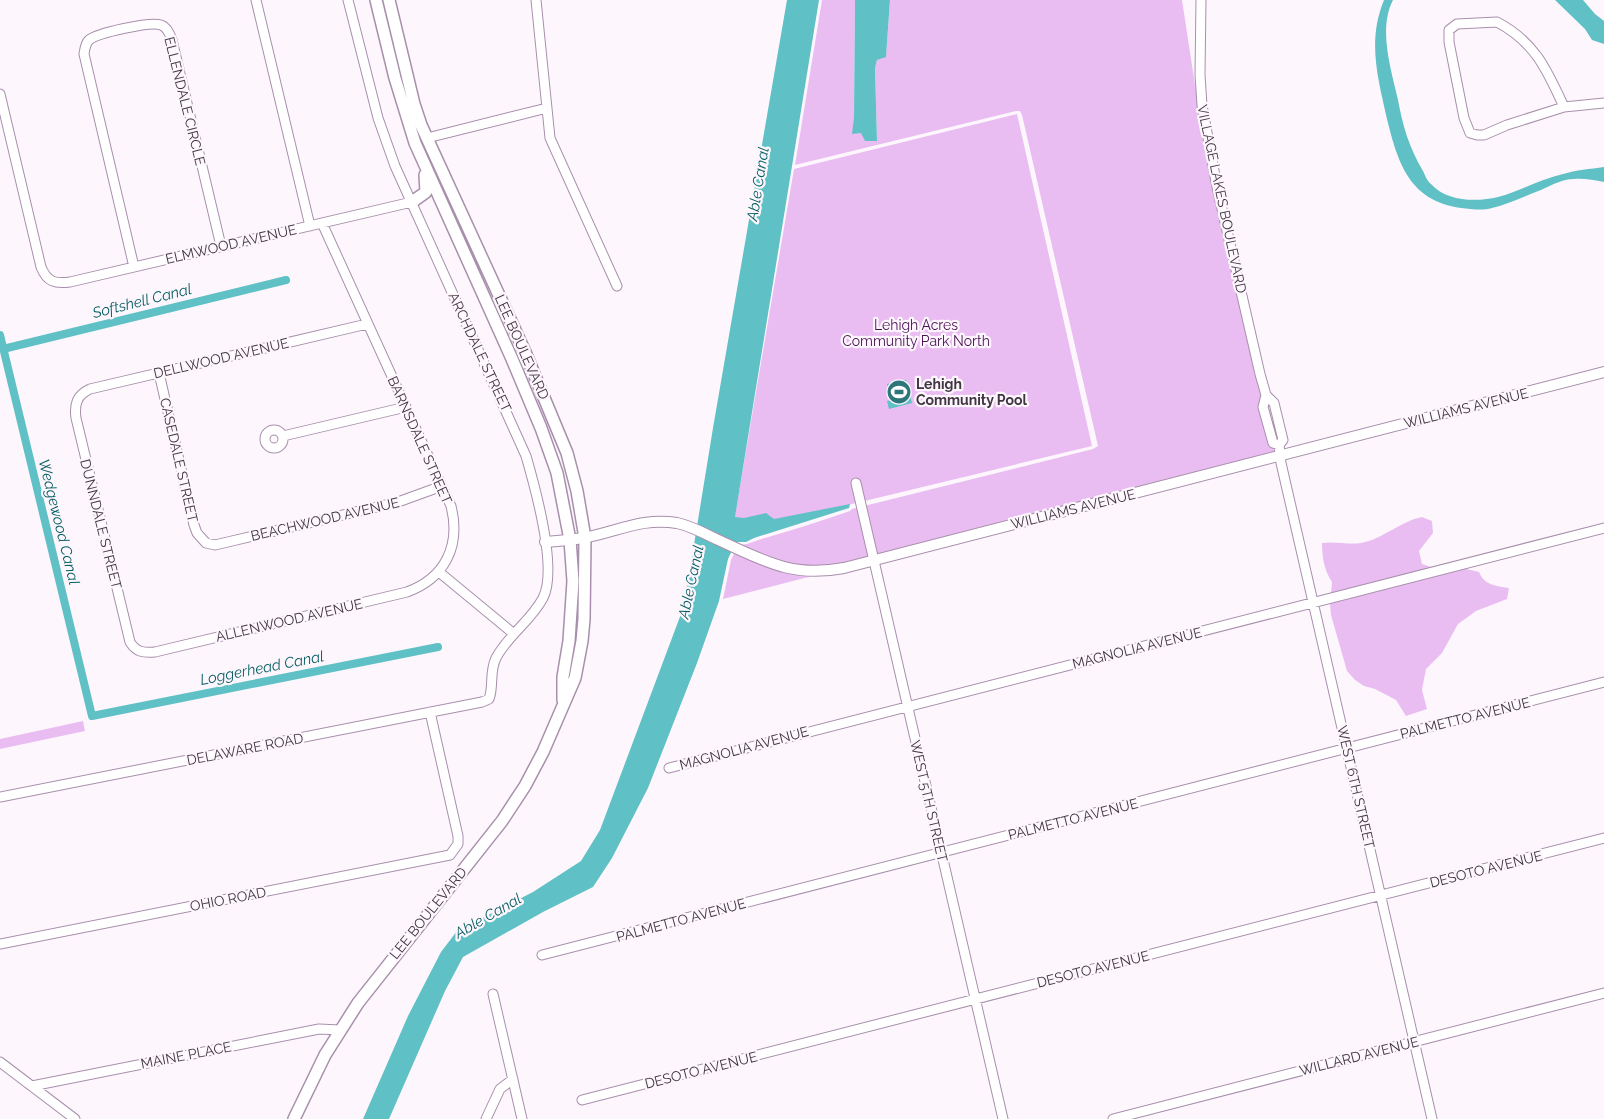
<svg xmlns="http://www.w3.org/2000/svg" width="1604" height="1119" font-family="Raleway,sans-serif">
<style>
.green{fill:#eabdf2}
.water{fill:#5fc0c5}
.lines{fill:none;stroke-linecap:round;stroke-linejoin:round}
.canal{stroke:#5fc0c5;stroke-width:8}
.minor-casing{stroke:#a88fac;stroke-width:11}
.tertiary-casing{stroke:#a88fac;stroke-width:12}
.secondary-casing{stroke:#a88fac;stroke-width:14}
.minor{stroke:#fff;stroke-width:9}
.tertiary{stroke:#fff;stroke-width:10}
.secondary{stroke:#fff;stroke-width:11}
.labels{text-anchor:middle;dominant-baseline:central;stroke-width:4.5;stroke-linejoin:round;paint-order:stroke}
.street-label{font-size:14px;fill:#403642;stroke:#fdf7fd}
.park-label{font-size:14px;fill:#4c1355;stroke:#fdf7fd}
.poi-label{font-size:14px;font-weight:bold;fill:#403642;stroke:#fdf7fd;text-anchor:start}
.water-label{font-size:15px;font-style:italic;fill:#075f63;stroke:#fdf7fd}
</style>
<rect width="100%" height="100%" fill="#fdf7fd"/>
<path class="green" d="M 822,0 L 855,0 L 854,117 L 853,133 L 862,133 L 866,141 L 877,141 L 875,68 L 877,60 L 886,56 L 890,0 L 1182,0 L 1195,85 L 1279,452 L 826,567 L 785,564 L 739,545 C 748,545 756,540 765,538 C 793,530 821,521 850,511 L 852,509 L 1093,449 L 1098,446 L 1022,115 L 1020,111 L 1016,111 L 795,165 Z
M 1017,114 L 1092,446 L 732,533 L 794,169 Z
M 1422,517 L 1432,521 L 1433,533 L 1419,551 L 1422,564 L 1434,568 L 1458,567 L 1479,572 C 1484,585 1496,586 1509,588 L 1507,599 L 1476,611 L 1458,624 L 1442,653 L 1426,669 L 1422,690 L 1427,709 L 1406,716 L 1396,700 L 1375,689 L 1364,686 L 1355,680 L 1347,671 L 1331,615 L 1330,604 L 1332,582 C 1324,570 1322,557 1322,543 C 1335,541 1348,545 1361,543 C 1383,539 1401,521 1422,517 Z
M 735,552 L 816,575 L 723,599 L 731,560 Z
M 83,721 L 85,731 L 0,749 L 0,739 Z"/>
<path class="water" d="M 787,0 L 819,0 L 735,517 L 744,518 L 766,513 L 774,519 L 850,504 L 849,508 L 754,538 L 746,542 L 736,542 L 728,559 L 719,601 L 697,663 L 648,788 L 612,858 L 593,887 L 543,912 L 463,957 L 445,991 L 389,1119 L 363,1119 L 408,1016 L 441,952 L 457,931 L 533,892 L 581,861 L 600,830 L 684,606 L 713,428 Z
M 855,0 L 890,0 L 886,57 L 877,60 L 875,68 L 877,141 L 865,141 L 861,133 L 852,134 L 854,117 Z
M 1384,0 L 1393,0 C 1378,29 1391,69 1398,100 C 1403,127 1409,147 1423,171 C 1425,175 1427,181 1431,184 C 1447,202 1477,202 1498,197 C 1520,191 1541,179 1563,174 C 1576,170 1590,169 1604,167 L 1604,182 C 1594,180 1583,178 1574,179 C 1562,179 1552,185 1541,190 C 1525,196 1508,204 1492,208 C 1482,211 1471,209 1461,208 C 1410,201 1398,164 1387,119 C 1378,78 1367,41 1384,0 Z
M 1555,0 L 1583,0 L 1595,14 L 1604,21 L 1604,44 L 1592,40 L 1585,29 Z
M 906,380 L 912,403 L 889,409 L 887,401 L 891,400 L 887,384 Z"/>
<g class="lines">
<path class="canal" d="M 0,335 L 92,716 L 438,647
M 3,349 L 286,280"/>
<defs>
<path id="minor" d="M 256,0 L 310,226
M 536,0 L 550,138 L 617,286
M 1201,0 L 1200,75 L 1202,105 L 1217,187 L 1260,374 L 1266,395 L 1274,403 L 1283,440 L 1279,445 L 1281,463 L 1432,1119
M 1497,22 C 1535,42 1547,70 1564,107 L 1507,125 L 1484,135 L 1477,135 L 1470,133 L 1464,118 L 1449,42 L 1449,30 L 1457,24 Z
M 0,94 L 41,267 C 47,282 55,284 70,282 L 412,202
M 1564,107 L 1604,103
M 427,138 L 547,108
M 322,223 L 451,506 C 461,546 445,578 407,592 L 155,652 C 143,653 136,652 130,642 L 76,418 C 74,404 77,395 90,389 L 367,324
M 134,267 L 84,54 C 85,49 85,44 89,40 C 97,33 151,21 161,25 C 167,27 170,34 172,40 L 221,246
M 159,373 L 194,525 L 197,533 L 206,543 L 215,545 L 232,541 L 398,502 L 442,486
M 1266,395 L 1263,407 L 1273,443 L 1279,445
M265 439a9 9 0 1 1 18 0a9 9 0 1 1-18 0Z
M 283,436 L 406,407
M 856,483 L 1003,1119
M 439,572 L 514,634
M 669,768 L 1604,528
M 0,797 L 482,702 L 489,699 C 494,686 489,672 496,658 C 508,635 531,621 543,598 C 558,569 535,487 526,456 L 395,166 L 378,118 L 348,0
M 0,944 L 450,855 L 458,844 L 458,836 L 430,712
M 542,955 L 1604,682
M 493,994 L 522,1119
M 0,1062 L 75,1119
M 32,1086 L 319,1029 L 340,1030
M 582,1100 L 1604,838
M 486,1119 L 500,1089 L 513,1079
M 1113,1119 L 1604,993"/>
<path id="tertiary" d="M 545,542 C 558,541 571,540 583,538 C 617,532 642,517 677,523 C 691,526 704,533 716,539 C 763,560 790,578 844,568 L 1604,372"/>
<path id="secondary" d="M 376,0 L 395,78 L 415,143 L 512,359 L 541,428 L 557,473 L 570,540 L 573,581 L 569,641 L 563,677 L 563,700
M 412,202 L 426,192 L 425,175
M 294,1119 L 325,1055 L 358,1003 L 502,821 L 525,786 L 543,752 L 575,678 L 582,641 L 584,619 L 585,538 L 577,491 L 567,453 L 525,352 L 421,125 L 414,104 L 389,0"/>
</defs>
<use href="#minor" class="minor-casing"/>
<use href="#tertiary" class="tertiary-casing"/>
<use href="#secondary" class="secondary-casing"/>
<use href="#minor" class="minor"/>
<use href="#tertiary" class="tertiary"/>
<use href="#secondary" class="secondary"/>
</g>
<defs>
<symbol id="stadium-disc" viewBox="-11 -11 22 22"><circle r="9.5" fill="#2d777b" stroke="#fdf7fd"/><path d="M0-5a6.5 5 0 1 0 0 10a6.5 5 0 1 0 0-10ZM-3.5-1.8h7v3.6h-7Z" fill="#fff"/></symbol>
</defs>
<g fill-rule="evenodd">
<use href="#stadium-disc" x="885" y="378" width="28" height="28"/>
</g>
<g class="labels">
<g class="street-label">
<text transform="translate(185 101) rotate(76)">ELLENDALE CIRCLE</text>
<text transform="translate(1222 199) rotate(78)">VILLAGE LAKES BOULEVARD</text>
<text transform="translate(231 244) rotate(-13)">ELMWOOD AVENUE</text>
<text transform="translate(522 347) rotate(66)">LEE BOULEVARD</text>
<text transform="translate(480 352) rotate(65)">ARCHDALE STREET</text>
<text transform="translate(221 358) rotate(-13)">DELLWOOD AVENUE</text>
<text transform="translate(1466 408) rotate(-14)">WILLIAMS AVENUE</text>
<text transform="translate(420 440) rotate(66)">BARNSDALE STREET</text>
<text transform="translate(179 460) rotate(77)">CASEDALE STREET</text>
<text transform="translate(1073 509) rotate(-14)">WILLIAMS AVENUE</text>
<text transform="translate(325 519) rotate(-13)">BEACHWOOD AVENUE</text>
<text transform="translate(101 524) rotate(76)">DUNNDALE STREET</text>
<text transform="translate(289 620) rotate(-13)">ALLENWOOD AVENUE</text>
<text transform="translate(1137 648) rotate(-14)">MAGNOLIA AVENUE</text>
<text transform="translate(1465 718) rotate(-14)">PALMETTO AVENUE</text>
<text transform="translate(744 748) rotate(-15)">MAGNOLIA AVENUE</text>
<text transform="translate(245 749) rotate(-11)">DELAWARE ROAD</text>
<text transform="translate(1356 787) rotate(77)">WEST 6TH STREET</text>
<text transform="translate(929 801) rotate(77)">WEST 5TH STREET</text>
<text transform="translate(1073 819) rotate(-14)">PALMETTO AVENUE</text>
<text transform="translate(1486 869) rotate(-14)">DESOTO AVENUE</text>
<text transform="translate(228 899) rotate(-11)">OHIO ROAD</text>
<text transform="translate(428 913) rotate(-51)">LEE BOULEVARD</text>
<text transform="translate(681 920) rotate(-15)">PALMETTO AVENUE</text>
<text transform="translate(1093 969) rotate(-14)">DESOTO AVENUE</text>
<text transform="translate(186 1055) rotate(-11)">MAINE PLACE</text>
<text transform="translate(1359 1056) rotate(-14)">WILLARD AVENUE</text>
<text transform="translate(701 1070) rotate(-14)">DESOTO AVENUE</text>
</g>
<g class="park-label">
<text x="916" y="325">Lehigh Acres<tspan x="916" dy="16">Community Park North</tspan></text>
</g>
<g class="poi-label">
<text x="916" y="384">Lehigh<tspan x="916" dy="16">Community Pool</tspan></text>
</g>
<g class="water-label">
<text transform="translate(758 184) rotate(-81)">Able Canal</text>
<text transform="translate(142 301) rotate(-14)">Softshell Canal</text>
<text transform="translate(59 522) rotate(76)">Wedgewood Canal</text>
<text transform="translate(691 582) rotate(-78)">Able Canal</text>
<text transform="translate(262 668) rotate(-11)">Loggerhead Canal</text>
<text transform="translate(488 916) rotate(-30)">Able Canal</text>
</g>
</g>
</svg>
